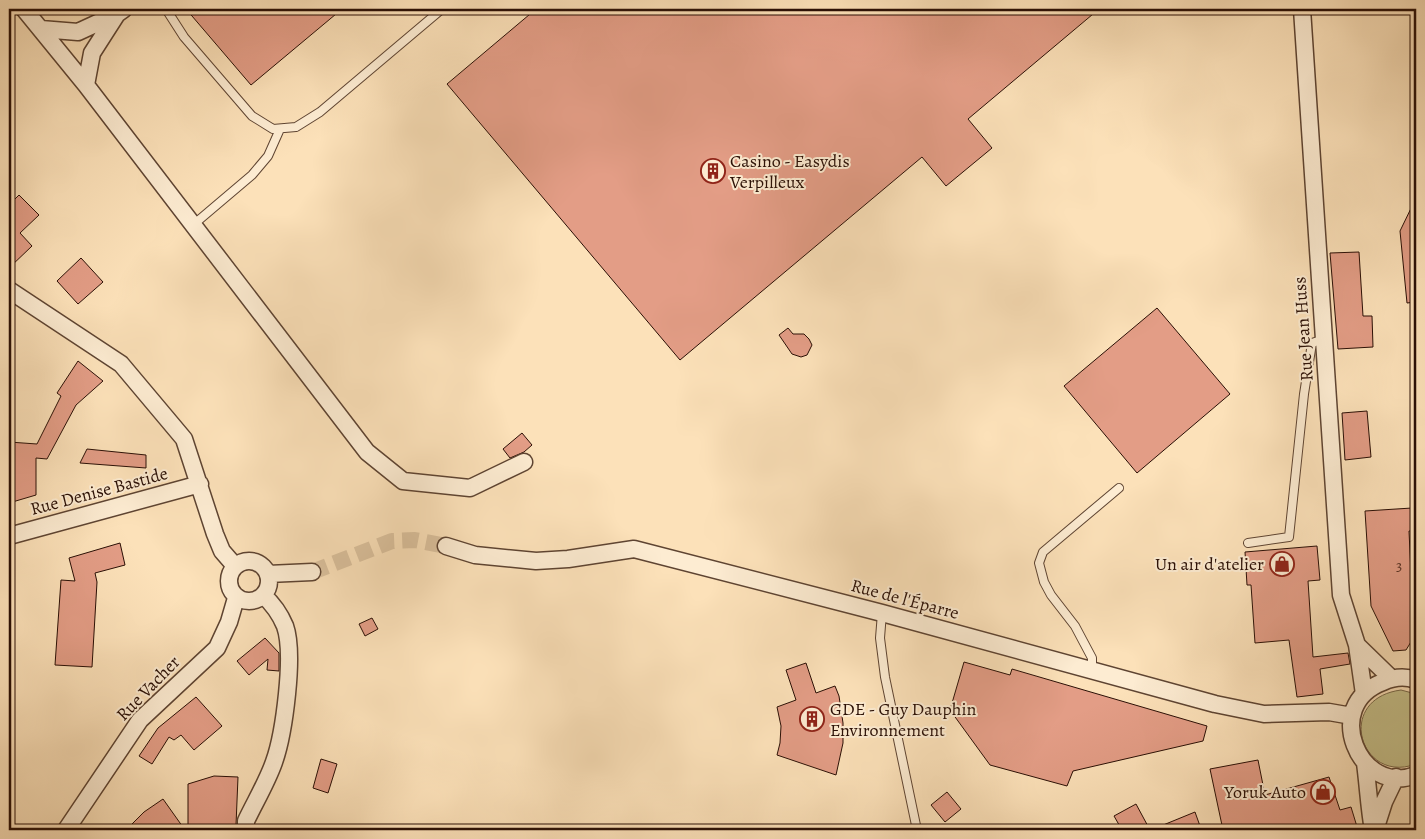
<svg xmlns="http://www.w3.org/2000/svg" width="1425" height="839" font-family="Alegreya,serif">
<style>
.green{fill:#c6c18b;stroke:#786848}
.building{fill:#e39d86;stroke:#2a0f05}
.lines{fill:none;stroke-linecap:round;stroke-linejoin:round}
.minor-tunnel{stroke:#dcc29e;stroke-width:16;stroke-dasharray:16 8;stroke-linecap:butt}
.service-casing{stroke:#5e4432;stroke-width:10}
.minor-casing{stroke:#5e4432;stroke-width:19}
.service{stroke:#fdecd2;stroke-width:8}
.minor{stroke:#fdecd2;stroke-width:16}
.labels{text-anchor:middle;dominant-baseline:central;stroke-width:4;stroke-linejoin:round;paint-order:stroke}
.number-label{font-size:15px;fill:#583225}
.poi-label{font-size:18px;fill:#2a0f05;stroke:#fdecd2;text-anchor:start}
.street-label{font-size:18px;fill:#2a0f05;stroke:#fdecd2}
</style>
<rect width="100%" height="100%" fill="#fce1b9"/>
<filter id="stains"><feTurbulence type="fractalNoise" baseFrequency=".004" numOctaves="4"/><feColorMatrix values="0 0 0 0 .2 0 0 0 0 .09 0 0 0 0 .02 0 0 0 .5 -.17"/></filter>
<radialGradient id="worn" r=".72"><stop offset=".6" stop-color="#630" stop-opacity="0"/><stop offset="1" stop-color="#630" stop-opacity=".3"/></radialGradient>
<path class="green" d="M 1401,690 L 1416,694 L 1416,764 C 1360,785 1334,699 1401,690 Z"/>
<path class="building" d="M 186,9 L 342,9 L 251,85 Z
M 536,9 L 1099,9 L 968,119 L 992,148 L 946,186 L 922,157 L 680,360 L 447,84 Z
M 19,195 L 39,215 L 20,233 L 32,246 L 9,268 L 9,205 Z
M 1416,198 L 1416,302 L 1407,303 L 1400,231 Z
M 1359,252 L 1363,316 L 1372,316 L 1373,347 L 1338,349 L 1330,253 Z
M 81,258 L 103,282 L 78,304 L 57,281 Z
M 1157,308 L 1230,394 L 1137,473 L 1064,386 Z
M 788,328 L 793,334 L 804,334 L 809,339 L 812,345 L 807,355 L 801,357 L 792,354 L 779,335 Z
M 78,361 L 103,381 L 76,405 L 47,459 L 36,458 L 36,495 L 9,503 L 9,442 L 37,444 L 61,396 L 57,393 Z
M 1367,411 L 1371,457 L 1345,460 L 1342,413 Z
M 522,433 L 532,445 L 524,452 L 510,458 L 503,449 Z
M 87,449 L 146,455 L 146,468 L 80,463 Z
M 1412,508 L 1414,531 L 1409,531 L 1414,637 L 1406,650 L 1393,651 L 1371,606 L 1365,511 Z
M 120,543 L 125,565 L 95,573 L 97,582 L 92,667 L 55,665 L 61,580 L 75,581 L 69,558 Z
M 1317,546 L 1320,580 L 1308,581 L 1313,657 L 1348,653 L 1350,664 L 1320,669 L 1323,694 L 1297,697 L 1289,640 L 1255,643 L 1251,585 L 1247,585 L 1245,552 Z
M 372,618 L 378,629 L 365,636 L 359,624 Z
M 265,638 L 279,653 L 279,671 L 267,670 L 268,659 L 249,675 L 237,661 Z
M 964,662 L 1010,675 L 1012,669 L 1207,726 L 1203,741 L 1073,771 L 1067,786 L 990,765 L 950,710 Z
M 806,663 L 816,693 L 835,686 L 839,696 L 843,723 L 843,743 L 836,775 L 777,755 L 780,743 L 781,726 L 777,707 L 796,700 L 786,670 Z
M 196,697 L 222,726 L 194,750 L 181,735 L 174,740 L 169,737 L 152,764 L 139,756 L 158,728 Z
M 321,759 L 337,764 L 328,793 L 313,788 Z
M 1258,760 L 1265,795 L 1329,777 L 1340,810 L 1351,807 L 1358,830 L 1283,830 L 1282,825 L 1264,830 L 1223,830 L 1210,769 Z
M 214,776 L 238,777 L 236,825 L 188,825 L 188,784 Z
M 947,792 L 961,809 L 945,822 L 931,805 Z
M 163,799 L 185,830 L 126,830 L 144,812 Z
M 1136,804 L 1150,830 L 1122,830 L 1114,816 Z
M 1195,812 L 1200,826 L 1190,830 L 1151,830 Z"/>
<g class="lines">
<path class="minor-tunnel" d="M 312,572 L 392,541 L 415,540 L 446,546"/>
<defs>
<path id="service" d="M 166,9 L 184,37 L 252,116 L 273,129 L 296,127 L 320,112 L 442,9
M 193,225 L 252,175 L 268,156 L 280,129
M 1248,543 L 1289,537 L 1304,394 L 1312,343 L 1324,339
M 882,613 L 880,638 L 885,677 L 917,830
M 1092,670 L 1092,658 L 1075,626 L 1051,595 L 1044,582 L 1039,563 L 1043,552 L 1119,488"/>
<path id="minor" d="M 24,9 L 86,85 L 367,452 L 403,481 L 470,488 L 524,462
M 1302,9 L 1341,595 L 1357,645 L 1364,694
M 41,29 L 78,32 L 117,14
M 86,85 L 92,53 L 117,14 L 124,9
M 9,290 L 121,364 L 184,439 L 215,534 L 222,551 L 235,566
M 9,536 L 200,484
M 446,546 L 475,555 L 536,561 L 568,559 L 634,549 L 882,613 L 1215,704 L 1264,714 L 1329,712 L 1352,716
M229 581a20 20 0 1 1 40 0a20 20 0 1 1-40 0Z
M 268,574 L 312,572
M 1357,645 L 1391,678
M 1416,680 C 1405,676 1394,677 1383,682 C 1321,705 1359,797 1416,775
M 1365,763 C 1368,785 1369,808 1373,830
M 66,830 L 140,720 L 217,648 L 229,622 L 236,598
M 246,830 L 246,821 C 255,802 267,782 274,762 C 284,734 295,654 285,626 C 280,614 273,604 263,595
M 1375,830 L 1384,802 L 1396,777"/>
</defs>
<use href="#service" class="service-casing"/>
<use href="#minor" class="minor-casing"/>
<use href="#service" class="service"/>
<use href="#minor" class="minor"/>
</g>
<defs>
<symbol id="building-ring" viewBox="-11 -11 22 22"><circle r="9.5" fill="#fdecd2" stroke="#8f2418" stroke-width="1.5"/><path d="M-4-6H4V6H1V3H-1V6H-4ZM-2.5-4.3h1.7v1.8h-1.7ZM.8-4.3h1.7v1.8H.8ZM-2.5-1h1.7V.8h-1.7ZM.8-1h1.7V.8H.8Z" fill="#8f2418"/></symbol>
<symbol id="shop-ring" viewBox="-11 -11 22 22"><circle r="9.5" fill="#fdecd2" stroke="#8f2418" stroke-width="1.5"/><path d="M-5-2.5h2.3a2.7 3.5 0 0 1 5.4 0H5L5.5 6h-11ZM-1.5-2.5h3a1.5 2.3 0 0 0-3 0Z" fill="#8f2418"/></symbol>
</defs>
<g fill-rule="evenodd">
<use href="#building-ring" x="699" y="157" width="28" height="28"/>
<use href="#shop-ring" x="1268" y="550" width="28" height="28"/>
<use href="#building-ring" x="798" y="705" width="28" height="28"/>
<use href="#shop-ring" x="1309" y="778" width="28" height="28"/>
</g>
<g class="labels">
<g class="number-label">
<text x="1399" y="566">3</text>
</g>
<g class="poi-label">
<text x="730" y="161">Casino - Easydis<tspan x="730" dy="21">Verpilleux</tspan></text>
<text x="1264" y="564" text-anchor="end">Un air d'atelier</text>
<text x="830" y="709">GDE - Guy Dauphin<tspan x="830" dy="21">Environnement</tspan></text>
<text x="1306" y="792" text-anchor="end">Yoruk Auto</text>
</g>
<g class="street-label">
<text transform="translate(1303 329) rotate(-94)">Rue Jean Huss</text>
<text transform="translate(99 491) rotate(-15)">Rue Denise Bastide</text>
<text transform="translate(905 599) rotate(15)">Rue de l'Éparre</text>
<text transform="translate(148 688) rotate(-46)">Rue Vacher</text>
</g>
</g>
<rect width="1425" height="839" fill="none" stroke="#fce1b9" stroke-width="30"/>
<rect x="10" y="10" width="1405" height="819" fill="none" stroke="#2a0f05" stroke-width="2.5"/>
<rect x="15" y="15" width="1395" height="809" fill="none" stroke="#2a0f05"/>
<rect width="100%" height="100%" filter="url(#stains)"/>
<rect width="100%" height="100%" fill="url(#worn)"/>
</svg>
